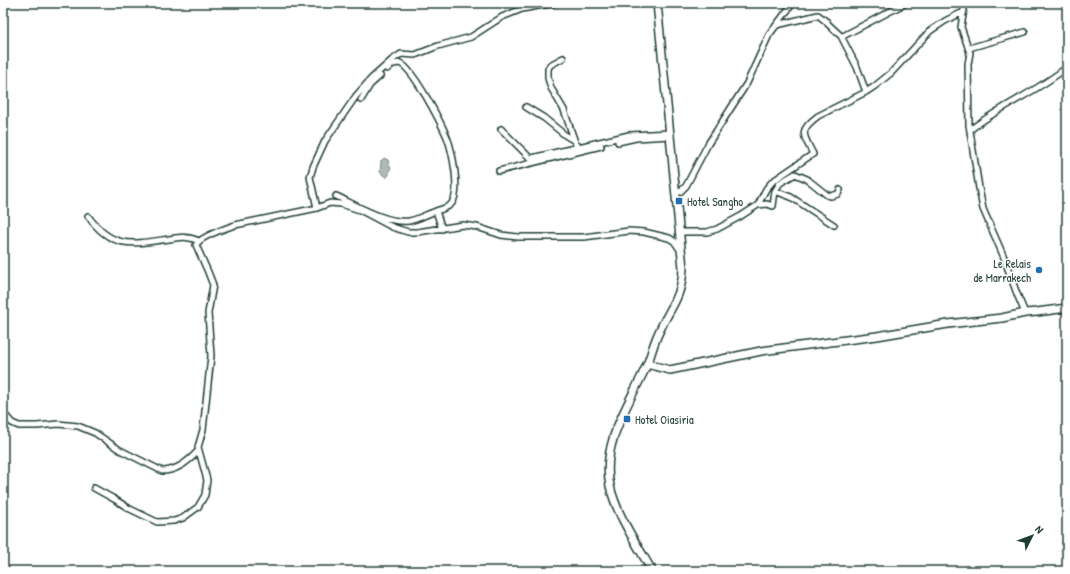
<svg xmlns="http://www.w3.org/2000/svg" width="1070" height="574" font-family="'Patrick Hand',sans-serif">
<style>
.water{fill:#afbab7;stroke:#758883}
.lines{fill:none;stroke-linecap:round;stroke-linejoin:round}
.street-casing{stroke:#1f3d34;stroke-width:8}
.secondary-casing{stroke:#1f3d34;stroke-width:10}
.street{stroke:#fff;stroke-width:5}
.secondary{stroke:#fff;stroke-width:7}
.poi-dot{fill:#1f6fb2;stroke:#fff;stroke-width:1.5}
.labels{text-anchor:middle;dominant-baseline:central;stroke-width:3;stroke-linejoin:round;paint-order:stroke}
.poi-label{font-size:12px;fill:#1f3d34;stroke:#fff;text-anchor:start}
</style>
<rect width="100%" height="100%" fill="#fff"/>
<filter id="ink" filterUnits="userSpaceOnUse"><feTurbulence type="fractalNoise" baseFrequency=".025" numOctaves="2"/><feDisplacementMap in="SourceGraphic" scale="8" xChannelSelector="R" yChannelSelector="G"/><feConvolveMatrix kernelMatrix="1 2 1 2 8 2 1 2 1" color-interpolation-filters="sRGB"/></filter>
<g filter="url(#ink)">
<path class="water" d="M 384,158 L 388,160 L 389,165 L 391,168 L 389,171 L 389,175 L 386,178 L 380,172 L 381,161 Z"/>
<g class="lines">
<defs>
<path id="street" d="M 965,3 L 961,27 L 970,53 L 968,64 L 969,125 L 979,188 L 983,209 L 1003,255 L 1017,294 L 1025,313
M 828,24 L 841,36 L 857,67 L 866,92
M 777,25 L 818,15 L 827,22
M 841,36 L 843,36 L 906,3
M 969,48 L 1025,32
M 563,58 L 550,65 L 548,69 L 548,78 L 551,88 L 564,110 L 577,148
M 387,69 L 393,64 L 400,63 C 414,70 440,121 447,137 C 452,150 461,191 452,203 C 449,208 441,209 436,211 L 442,229
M 361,100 L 370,85 L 380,76
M 526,107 L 544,118 L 565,135 L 575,141
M 501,129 L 529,157 L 532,158 L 629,135 L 670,133
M 970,130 C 1000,106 1037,92 1067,67
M 618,142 L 636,138 L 671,136
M 499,171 L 601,146
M 676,192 L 680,192 L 686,186 L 708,144 L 747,83 L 769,35 L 793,3
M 336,196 C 356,205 387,224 409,221 C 419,219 427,214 436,211
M 758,205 L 767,204 L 773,206 L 775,191
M 317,208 L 310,177 L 313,167 L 325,141 L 356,96 L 372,78 L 392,60 L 401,54 L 415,55 L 438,46 L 471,37 L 502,17 L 522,9 L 555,3
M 88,216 C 112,250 133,244 169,239 C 181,237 188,236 199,241
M 834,225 L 791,197 L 775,191 L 780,183 L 795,174 L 807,179 L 827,195 L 831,196 L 838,194 L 840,190
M 680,232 L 707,232 L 717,229 L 741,216 L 758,205 L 766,189 L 773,181 L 813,154 C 803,134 798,131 818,116 L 866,92 L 875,86 L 891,73 L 930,31 L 945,21 L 963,12
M 3,413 L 12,423 L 19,426 L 37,426 L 58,424 L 78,426 L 95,433 L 120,450 L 162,471 C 176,471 189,461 198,451
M 94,488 L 114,499 L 130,509 L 157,522 L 174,521 L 183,518 L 198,507 L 205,495 L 207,480 L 198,447 L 203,430 L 211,356 L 208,313 L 213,285 L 208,272 L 196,245 C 200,237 226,228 235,225 L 317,208 L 330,203 L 341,204 L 360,210 L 392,227 L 408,232 L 417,232 L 463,225 L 477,227 L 501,235 L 518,237 L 584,237 L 629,231 L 644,232 L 669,238 L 674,241 L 681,251"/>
<path id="secondary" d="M 647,364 L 670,370 L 761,351 L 877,336 L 948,324 L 1002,318 L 1025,313 L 1037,312 L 1067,308
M 652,571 C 637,544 617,516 610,486 C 601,444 628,406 645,369 C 651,357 653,344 659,332 C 670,307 682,298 683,268 L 657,3"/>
</defs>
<use href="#street" class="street-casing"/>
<use href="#secondary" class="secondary-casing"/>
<use href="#street" class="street"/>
<use href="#secondary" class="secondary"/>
</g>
</g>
<g class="poi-dot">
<rect x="675" y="197" width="8" height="8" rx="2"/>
<circle cx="1039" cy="270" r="4"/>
<rect x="623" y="415" width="8" height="8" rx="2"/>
</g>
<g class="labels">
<g class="poi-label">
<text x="687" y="201">Hotel Sangho</text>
<text x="1031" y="263" text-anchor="end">Le Relais<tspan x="1031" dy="14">de Marrakech</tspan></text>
<text x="635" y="419">Hotel Oiasiria</text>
</g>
</g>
<rect width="1070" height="574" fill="none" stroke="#fff" stroke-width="16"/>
<rect x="8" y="8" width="1054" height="558" fill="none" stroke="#1f3d34" stroke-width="1.5" filter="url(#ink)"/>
<g transform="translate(1032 536) rotate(48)" stroke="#ffffff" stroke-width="3" paint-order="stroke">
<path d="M0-3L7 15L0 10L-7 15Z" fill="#1f3d34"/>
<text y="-6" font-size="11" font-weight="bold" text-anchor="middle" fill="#1f3d34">N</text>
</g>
</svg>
